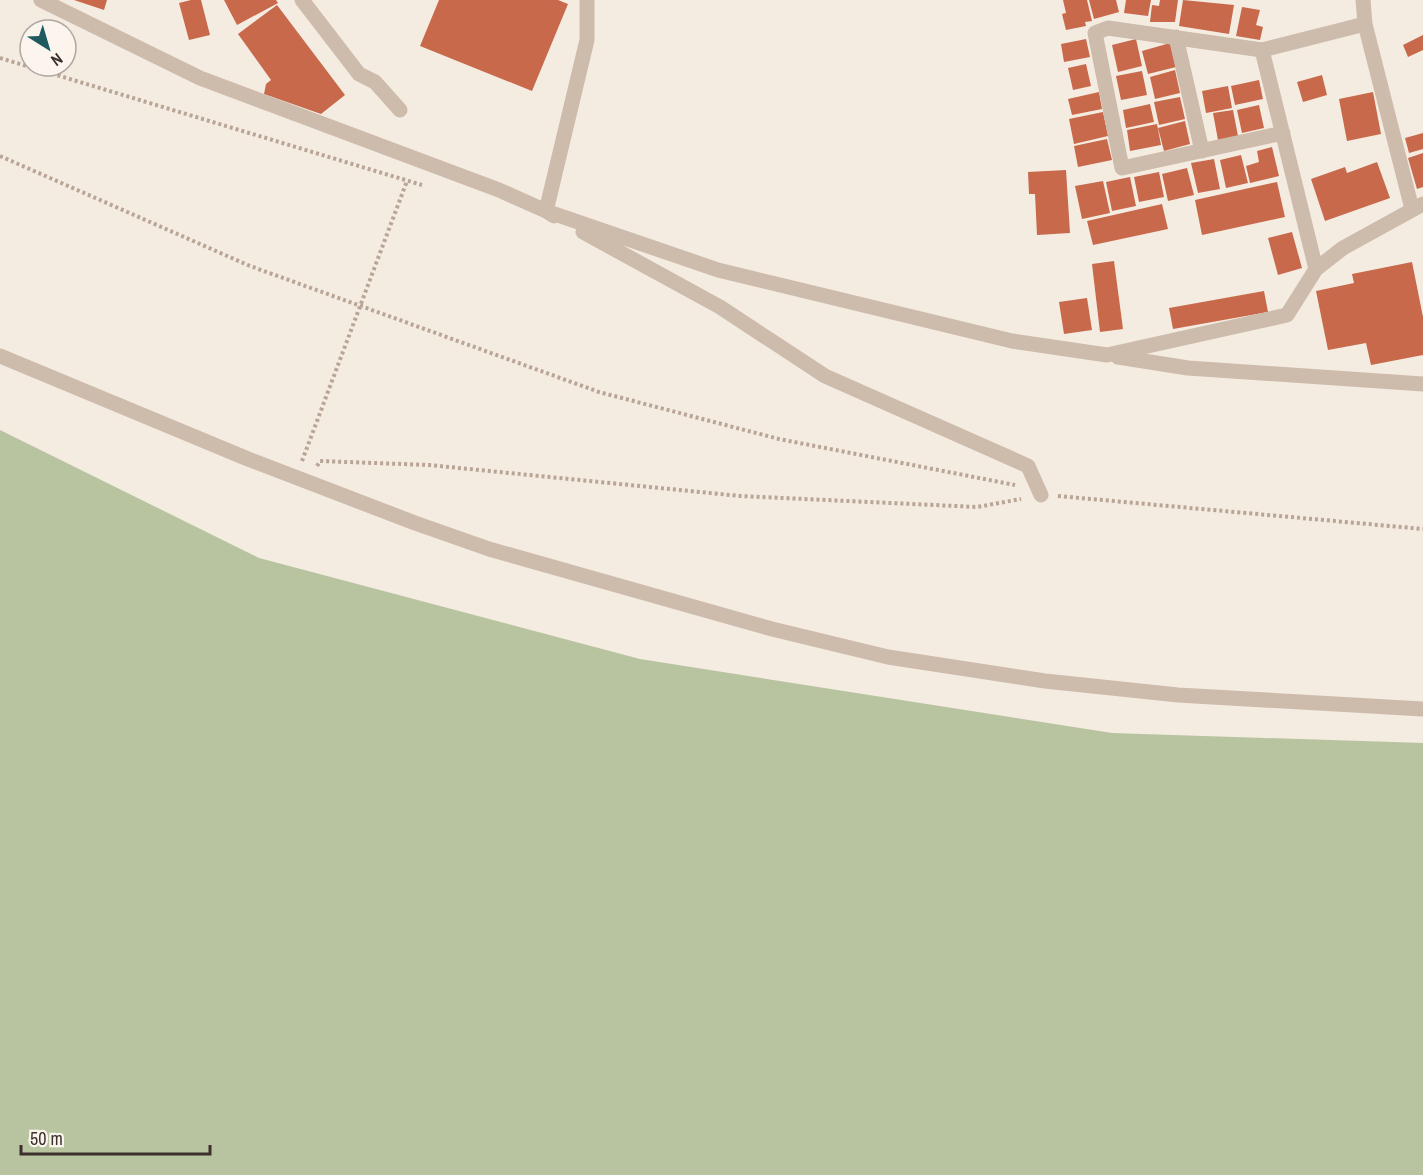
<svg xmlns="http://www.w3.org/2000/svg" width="1423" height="1175" font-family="'Archivo Narrow',sans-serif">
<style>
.green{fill:#b8c4a0}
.building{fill:#c8694b}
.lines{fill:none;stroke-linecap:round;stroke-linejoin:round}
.path{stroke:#b9a596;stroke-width:4;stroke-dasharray:3 3;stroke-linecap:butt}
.minor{stroke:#cdbbac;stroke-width:15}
</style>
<rect width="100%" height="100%" fill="#f4ebe1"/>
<path class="green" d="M 0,430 L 259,558 L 640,659 L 1112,733 L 1423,743 L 1423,1175 L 0,1175 Z"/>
<path class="building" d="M 74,0 L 107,0 L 104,10 Z
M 191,0 L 201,0 L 210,35 L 189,40 L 179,3 Z
M 224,0 L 276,0 L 278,3 L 237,25 Z
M 439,0 L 558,0 L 568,4 L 532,91 L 420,46 Z
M 1063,0 L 1087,0 L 1092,21 L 1085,22 L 1086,26 L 1066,30 L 1062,14 L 1066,13 Z
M 1089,0 L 1116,0 L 1119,12 L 1094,19 Z
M 1126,0 L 1151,0 L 1148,16 L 1124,13 Z
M 1160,0 L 1178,0 L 1175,22 L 1150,22 L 1152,5 L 1159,6 Z
M 1183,0 L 1234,5 L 1229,34 L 1179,26 Z
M 277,5 L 345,95 L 321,114 L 264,94 L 266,84 L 271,80 L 238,34 Z
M 1242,7 L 1260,10 L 1256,25 L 1263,27 L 1260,40 L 1236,36 Z
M 1423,35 L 1423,50 L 1408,57 L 1403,45 Z
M 1086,39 L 1090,57 L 1064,62 L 1061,44 Z
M 1136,39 L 1142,66 L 1118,72 L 1112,45 Z
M 1170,43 L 1176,67 L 1148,74 L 1142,51 Z
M 1086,64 L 1091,86 L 1073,90 L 1068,68 Z
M 1175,70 L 1180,93 L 1155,99 L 1150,77 Z
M 1142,71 L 1147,95 L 1121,100 L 1116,76 Z
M 1322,75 L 1327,95 L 1303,102 L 1297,82 Z
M 1259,80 L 1263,99 L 1235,105 L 1231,86 Z
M 1228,86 L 1232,108 L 1206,113 L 1202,91 Z
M 1099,92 L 1102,109 L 1072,115 L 1068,99 Z
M 1373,92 L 1381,134 L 1347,141 L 1339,99 Z
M 1180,97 L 1185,119 L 1159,125 L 1154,102 Z
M 1150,104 L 1154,122 L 1126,128 L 1123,110 Z
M 1259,105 L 1264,128 L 1242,133 L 1237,110 Z
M 1233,110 L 1238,136 L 1218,140 L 1213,113 Z
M 1103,112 L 1108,136 L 1074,144 L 1069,119 Z
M 1185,121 L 1190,144 L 1164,151 L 1158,128 Z
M 1157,124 L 1161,145 L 1130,151 L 1127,130 Z
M 1423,133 L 1423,149 L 1409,153 L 1405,138 Z
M 1107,139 L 1112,160 L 1078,167 L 1074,146 Z
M 1272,147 L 1279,176 L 1250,183 L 1246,166 L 1259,162 L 1257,151 Z
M 1423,153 L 1423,187 L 1417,189 L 1408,158 Z
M 1241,155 L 1248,183 L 1226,188 L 1220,160 Z
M 1214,159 L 1220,189 L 1198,193 L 1191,163 Z
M 1377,162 L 1390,198 L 1325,221 L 1311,179 L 1345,167 L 1347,173 Z
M 1187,168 L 1194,195 L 1168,201 L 1162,174 Z
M 1066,170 L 1070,233 L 1037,235 L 1035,194 L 1029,194 L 1028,172 Z
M 1159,172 L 1164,197 L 1139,202 L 1134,177 Z
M 1130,177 L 1136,206 L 1112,211 L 1106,182 Z
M 1103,181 L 1110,213 L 1082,219 L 1075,186 Z
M 1277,182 L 1285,217 L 1202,235 L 1195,200 Z
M 1162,204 L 1168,229 L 1093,245 L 1087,221 Z
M 1292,232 L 1302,268 L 1278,275 L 1268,238 Z
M 1114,261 L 1123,329 L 1100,332 L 1092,264 Z
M 1412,262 L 1423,317 L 1423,355 L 1371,365 L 1366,343 L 1328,350 L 1316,291 L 1354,283 L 1352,274 Z
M 1264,291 L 1268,312 L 1173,329 L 1169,308 Z
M 1087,298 L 1092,330 L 1064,334 L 1059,302 Z"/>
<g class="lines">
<path class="path" d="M 0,58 L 422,185
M 0,156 L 250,266 L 599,392 L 779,439 L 1015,485
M 302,461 L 407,181
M 317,466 L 320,461 L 429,465 L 740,496 L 977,507 L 1021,499
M 1058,496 L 1423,529"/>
<path class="minor" d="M 41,0 L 200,78 L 499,190 L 546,211 L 718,270 L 1012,341 L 1107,355 L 1287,315 L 1316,269 L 1343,248 L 1423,204
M 302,0 L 359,74 L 375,82 L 400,110
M 1363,0 L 1365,24 L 1412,209
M 1176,37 L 1202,151
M 1262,50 L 1316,269
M 1283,133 L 1122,168 L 1095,33 L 1108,28 L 1262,50 L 1365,24
M 554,216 L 546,211 L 587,40 L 587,0
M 583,232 L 720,307 L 825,376 L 1028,466 L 1041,495
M 0,356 L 248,459 L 415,523 L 489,549 L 772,629 L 888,657 L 1045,681 L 1178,695 L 1423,709
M 1118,357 L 1188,368 L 1423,384"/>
</g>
<g transform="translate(48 48) rotate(143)"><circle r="28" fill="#fbf5ee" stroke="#aea6a0" stroke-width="1.5"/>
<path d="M0-4.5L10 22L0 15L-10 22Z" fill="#1f5a5e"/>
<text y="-9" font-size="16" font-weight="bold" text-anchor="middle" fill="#3b302b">N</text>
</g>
<path d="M21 1145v9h189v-9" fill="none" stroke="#3b302b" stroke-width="3"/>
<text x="30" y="1145" font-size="18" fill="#3b302b" stroke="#fbf5ee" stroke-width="4.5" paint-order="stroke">50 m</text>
</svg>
